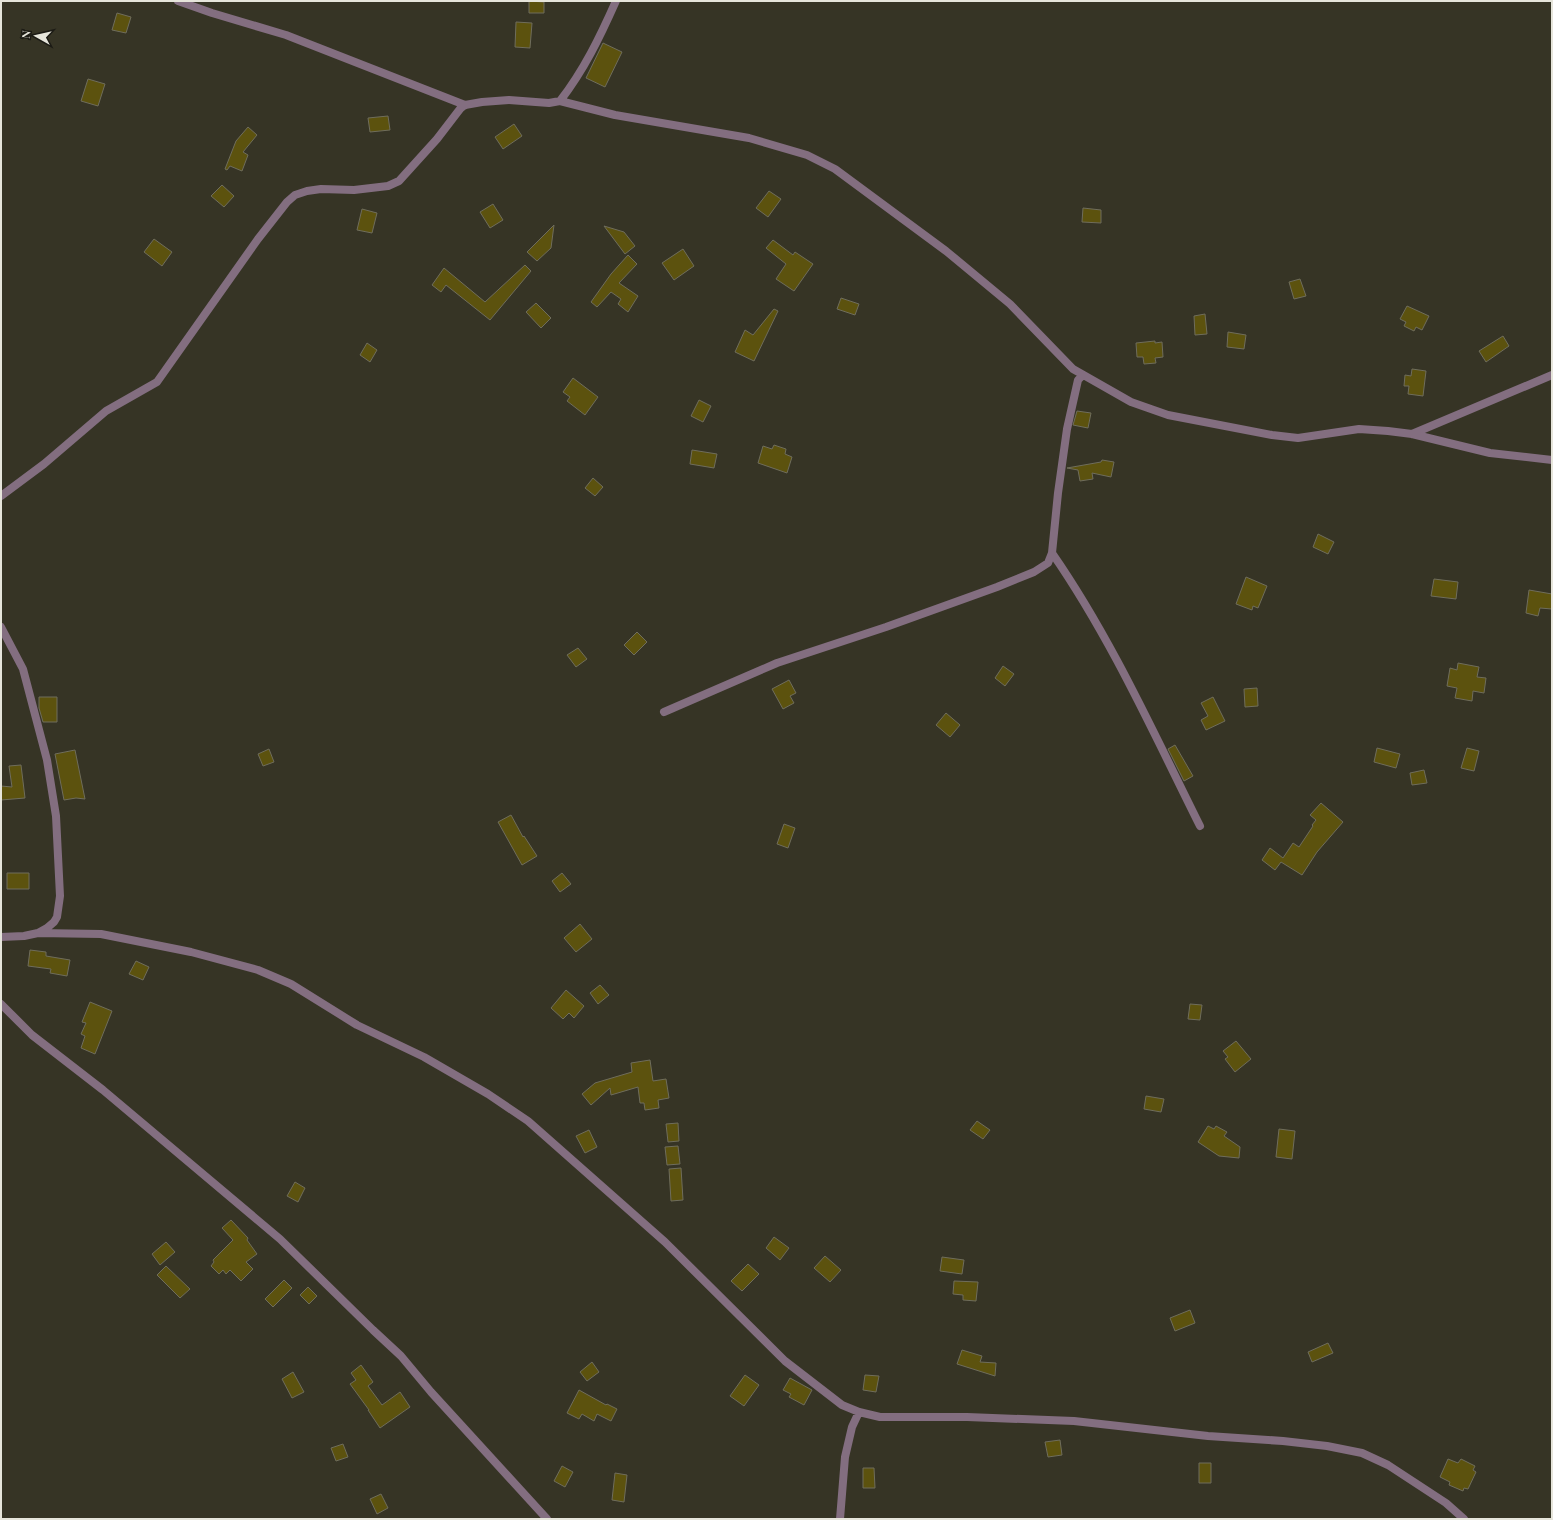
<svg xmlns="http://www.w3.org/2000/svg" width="1553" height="1520" font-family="'Playfair Display',serif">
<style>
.building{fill:#5c520e;stroke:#6f6d5c}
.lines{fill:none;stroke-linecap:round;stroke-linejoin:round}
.minor{stroke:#836e80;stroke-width:8}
</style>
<rect width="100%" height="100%" fill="#363425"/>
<path class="building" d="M 529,1 L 544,2 L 544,13 L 529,13 Z
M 117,13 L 131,17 L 126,33 L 112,30 Z
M 516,22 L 532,23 L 530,48 L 515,47 Z
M 603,43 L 622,52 L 605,87 L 586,78 Z
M 88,79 L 105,84 L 98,106 L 81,101 Z
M 388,116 L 390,130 L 370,132 L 368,118 Z
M 514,124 L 522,136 L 503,149 L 495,137 Z
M 248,127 L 257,135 L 243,152 L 248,155 L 242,171 L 230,166 L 227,170 L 225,169 L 236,141 Z
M 222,185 L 234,196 L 224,207 L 211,196 Z
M 769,191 L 781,199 L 768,217 L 756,208 Z
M 493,204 L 503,220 L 490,228 L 480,212 Z
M 1083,208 L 1101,210 L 1101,223 L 1082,222 Z
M 362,209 L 377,213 L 372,233 L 357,230 Z
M 554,225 L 551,248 L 537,261 L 527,252 Z
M 604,226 L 624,232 L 635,246 L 625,254 Z
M 154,239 L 172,252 L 162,266 L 144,252 Z
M 773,240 L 793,255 L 795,252 L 813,264 L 794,291 L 776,279 L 786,264 L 766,248 Z
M 683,249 L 694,266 L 674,280 L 662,263 Z
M 628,255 L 637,264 L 619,283 L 638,296 L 628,312 L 618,304 L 621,299 L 611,292 L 597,307 L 591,302 L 611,274 Z
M 525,265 L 531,271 L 490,320 L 446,285 L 441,292 L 432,285 L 444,268 L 485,302 Z
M 1300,279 L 1306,296 L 1294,299 L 1289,282 Z
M 841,298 L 859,304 L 855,315 L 837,309 Z
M 536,303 L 551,318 L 541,328 L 526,312 Z
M 1407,306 L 1429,316 L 1422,330 L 1416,327 L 1414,331 L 1404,326 L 1406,322 L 1400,319 Z
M 774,309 L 778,311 L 754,361 L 735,352 L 745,330 L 753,335 Z
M 1205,314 L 1207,334 L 1195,335 L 1194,316 Z
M 1228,332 L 1246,335 L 1244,349 L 1227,347 Z
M 1503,336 L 1509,346 L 1486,362 L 1479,351 Z
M 1155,341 L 1155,343 L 1162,342 L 1163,357 L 1155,358 L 1156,363 L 1144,364 L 1143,357 L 1137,357 L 1136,343 Z
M 367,343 L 377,350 L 370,362 L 360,355 Z
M 1412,369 L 1426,371 L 1423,396 L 1408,394 L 1409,386 L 1404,386 L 1405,375 L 1411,376 Z
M 573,378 L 598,397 L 585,415 L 567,401 L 570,397 L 563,392 Z
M 699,400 L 711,406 L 703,422 L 691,416 Z
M 1077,411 L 1091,413 L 1088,428 L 1073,425 Z
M 774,445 L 786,449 L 785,454 L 792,457 L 787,473 L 758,463 L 763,446 L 772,449 Z
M 692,450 L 717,454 L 714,468 L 690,464 Z
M 1102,460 L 1114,462 L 1111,477 L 1092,473 L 1093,479 L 1080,481 L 1078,470 L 1067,468 L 1101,462 Z
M 593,478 L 603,487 L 595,496 L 585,488 Z
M 1318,534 L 1334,542 L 1328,554 L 1313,547 Z
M 1246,577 L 1267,586 L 1258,608 L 1253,606 L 1252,610 L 1236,604 Z
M 1434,579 L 1458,582 L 1456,599 L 1431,596 Z
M 1529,590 L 1552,594 L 1552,609 L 1540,608 L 1538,616 L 1526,613 Z
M 637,632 L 647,642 L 634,655 L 624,645 Z
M 578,648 L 587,659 L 576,667 L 567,655 Z
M 1458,663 L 1479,667 L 1477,677 L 1486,678 L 1484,693 L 1473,691 L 1472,701 L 1455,698 L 1457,688 L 1447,686 L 1450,668 L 1457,670 Z
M 1003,666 L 1014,674 L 1005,686 L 995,678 Z
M 789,680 L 796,693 L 790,696 L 794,703 L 783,709 L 772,689 Z
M 1257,688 L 1258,706 L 1245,707 L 1244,689 Z
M 39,697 L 57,697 L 57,722 L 43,722 L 39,708 Z
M 1213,697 L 1225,721 L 1206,730 L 1201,720 L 1208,716 L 1201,703 Z
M 946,713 L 960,725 L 950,737 L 936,725 Z
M 1175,745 L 1193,776 L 1184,781 L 1168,749 Z
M 1377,748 L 1400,754 L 1396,768 L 1374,762 Z
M 1467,748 L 1479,751 L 1474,771 L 1461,768 Z
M 269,749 L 274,762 L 263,766 L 258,754 Z
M 75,750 L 85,799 L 76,798 L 64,800 L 55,754 Z
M 21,765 L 25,798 L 1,800 L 1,786 L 12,787 L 9,766 Z
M 1424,770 L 1427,783 L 1412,785 L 1410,773 Z
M 1321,803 L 1343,822 L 1317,852 L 1302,875 L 1281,862 L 1275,870 L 1262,860 L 1270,848 L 1283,858 L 1293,843 L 1299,847 L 1313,826 L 1312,825 L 1316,820 L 1310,815 Z
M 511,815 L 523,837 L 524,836 L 537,856 L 522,865 L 498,822 Z
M 784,824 L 795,828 L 788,848 L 777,844 Z
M 7,873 L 29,873 L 29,889 L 7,889 Z
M 562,873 L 571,884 L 560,892 L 552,881 Z
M 580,924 L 592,939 L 576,952 L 564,938 Z
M 30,950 L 46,952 L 46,956 L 70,960 L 67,976 L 50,973 L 51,969 L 28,966 Z
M 136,961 L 149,967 L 143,980 L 129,974 Z
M 600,985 L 609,995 L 598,1004 L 590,993 Z
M 566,990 L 584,1006 L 574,1018 L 569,1013 L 563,1019 L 551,1008 Z
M 90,1002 L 112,1011 L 95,1054 L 81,1048 L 85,1036 L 81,1034 L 86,1023 L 82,1022 Z
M 1190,1004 L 1202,1005 L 1200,1020 L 1188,1019 Z
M 1236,1041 L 1251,1059 L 1235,1072 L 1225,1059 L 1228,1057 L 1223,1051 Z
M 650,1060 L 653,1081 L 666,1079 L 669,1098 L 658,1100 L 659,1108 L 645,1110 L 644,1103 L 640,1103 L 638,1087 L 611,1095 L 610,1088 L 591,1105 L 582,1094 L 595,1083 L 632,1072 L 631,1063 Z
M 1146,1096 L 1164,1099 L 1161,1112 L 1144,1109 Z
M 977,1121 L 990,1130 L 983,1139 L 970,1130 Z
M 678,1123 L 679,1141 L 668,1142 L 666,1124 Z
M 1208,1126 L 1214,1129 L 1216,1126 L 1227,1132 L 1224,1136 L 1240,1147 L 1239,1158 L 1219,1156 L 1198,1142 Z
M 1279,1129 L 1295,1131 L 1292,1159 L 1276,1157 Z
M 589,1130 L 597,1147 L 585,1153 L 576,1136 Z
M 678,1146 L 680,1164 L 667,1165 L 665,1147 Z
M 681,1168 L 683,1200 L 671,1201 L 669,1169 Z
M 295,1182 L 305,1188 L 298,1202 L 287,1196 Z
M 231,1220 L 248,1238 L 247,1240 L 257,1254 L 246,1262 L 253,1269 L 241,1281 L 230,1270 L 226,1274 L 223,1270 L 219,1274 L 211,1266 L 214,1262 L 213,1260 L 233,1240 L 222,1228 Z
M 774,1237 L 789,1248 L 780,1260 L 766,1248 Z
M 166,1242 L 175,1252 L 160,1265 L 152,1254 Z
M 825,1256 L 841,1270 L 830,1282 L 814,1268 Z
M 942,1257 L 964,1260 L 962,1274 L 940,1271 Z
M 748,1264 L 759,1274 L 742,1291 L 731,1281 Z
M 166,1266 L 190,1289 L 180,1298 L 157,1275 Z
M 284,1280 L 292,1288 L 273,1307 L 265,1299 Z
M 954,1281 L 978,1282 L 976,1301 L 963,1300 L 963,1295 L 953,1294 Z
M 308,1287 L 317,1296 L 309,1304 L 300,1295 Z
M 1190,1310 L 1195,1323 L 1175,1331 L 1170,1318 Z
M 1328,1343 L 1333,1353 L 1312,1362 L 1308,1352 Z
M 962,1350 L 982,1356 L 980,1362 L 996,1363 L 995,1376 L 957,1364 Z
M 592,1362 L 599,1372 L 587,1381 L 580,1372 Z
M 361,1365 L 373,1382 L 368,1386 L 382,1405 L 400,1392 L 410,1407 L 380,1428 L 368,1410 L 369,1410 L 350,1384 L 356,1380 L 351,1373 Z
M 293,1372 L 304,1392 L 292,1398 L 282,1379 Z
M 745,1375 L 759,1385 L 744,1406 L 730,1396 Z
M 865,1375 L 879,1376 L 876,1392 L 863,1390 Z
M 790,1378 L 812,1390 L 804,1405 L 789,1397 L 791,1394 L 783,1390 Z
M 579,1390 L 606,1405 L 607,1404 L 617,1409 L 611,1421 L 597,1414 L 594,1421 L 582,1414 L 579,1419 L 567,1413 Z
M 1060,1440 L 1062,1455 L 1048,1457 L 1045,1442 Z
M 343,1444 L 348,1457 L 336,1461 L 331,1448 Z
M 1448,1459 L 1458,1463 L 1461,1459 L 1475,1466 L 1473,1470 L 1476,1472 L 1468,1489 L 1464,1488 L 1463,1491 L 1449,1485 L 1450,1482 L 1440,1477 Z
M 1199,1463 L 1211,1463 L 1211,1483 L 1199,1483 Z
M 562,1466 L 573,1472 L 565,1487 L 554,1481 Z
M 863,1468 L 874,1468 L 875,1488 L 863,1488 Z
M 615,1473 L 627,1475 L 624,1502 L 612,1500 Z
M 381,1494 L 388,1508 L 377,1514 L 370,1499 Z"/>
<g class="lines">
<path class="minor" d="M 178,1 L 212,13 L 286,35 L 465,105
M 560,101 L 615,115 L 749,138 L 807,155 L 835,169 L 946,251 L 1010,304 L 1073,369 L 1131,402 L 1168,415 L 1272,435 L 1298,438 L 1359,429 L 1388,431 L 1412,434 L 1490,453 L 1552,460
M 1412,434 L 1552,375
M 1,496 L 44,464 L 106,411 L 157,382 L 258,239 L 287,202 L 295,195 L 307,191 L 321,189 L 354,190 L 388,186 L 399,181 L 437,139 L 460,109 L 465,105 L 482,102 L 509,100 L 549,103 L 560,101 C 584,70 600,37 616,1
M 1052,553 C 1111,638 1154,734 1200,826
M 1,627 L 23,669 L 47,760 L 56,816 L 60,896 L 57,917 L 54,922 L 47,928 L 38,933 L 24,936 L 1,937
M 664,712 L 777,663 L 886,627 L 997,587 L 1034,572 L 1048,563 L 1052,553 L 1058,493 L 1067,429 L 1078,380 L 1083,375
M 38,933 L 101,934 L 191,952 L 258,970 L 291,984 L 357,1025 L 424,1057 L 488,1094 L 528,1121 L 665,1242 L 785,1361 L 842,1405 L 859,1412 L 880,1417 L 967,1417 L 1074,1421 L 1208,1436 L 1283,1441 L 1327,1446 L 1362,1453 L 1388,1465 L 1446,1503 L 1464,1519
M 1,1004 L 32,1035 L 103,1090 L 280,1239 L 373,1330 L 401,1356 L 431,1392 L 547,1519
M 840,1519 L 845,1457 L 852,1427 L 859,1412"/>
</g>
<rect width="1553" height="1520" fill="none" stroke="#e6e5db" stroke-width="4"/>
<g transform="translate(36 36) rotate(278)" stroke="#1c1b15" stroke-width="3" paint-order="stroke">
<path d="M0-3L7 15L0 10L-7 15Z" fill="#e6e5db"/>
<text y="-6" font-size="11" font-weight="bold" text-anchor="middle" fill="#e6e5db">N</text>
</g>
</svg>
